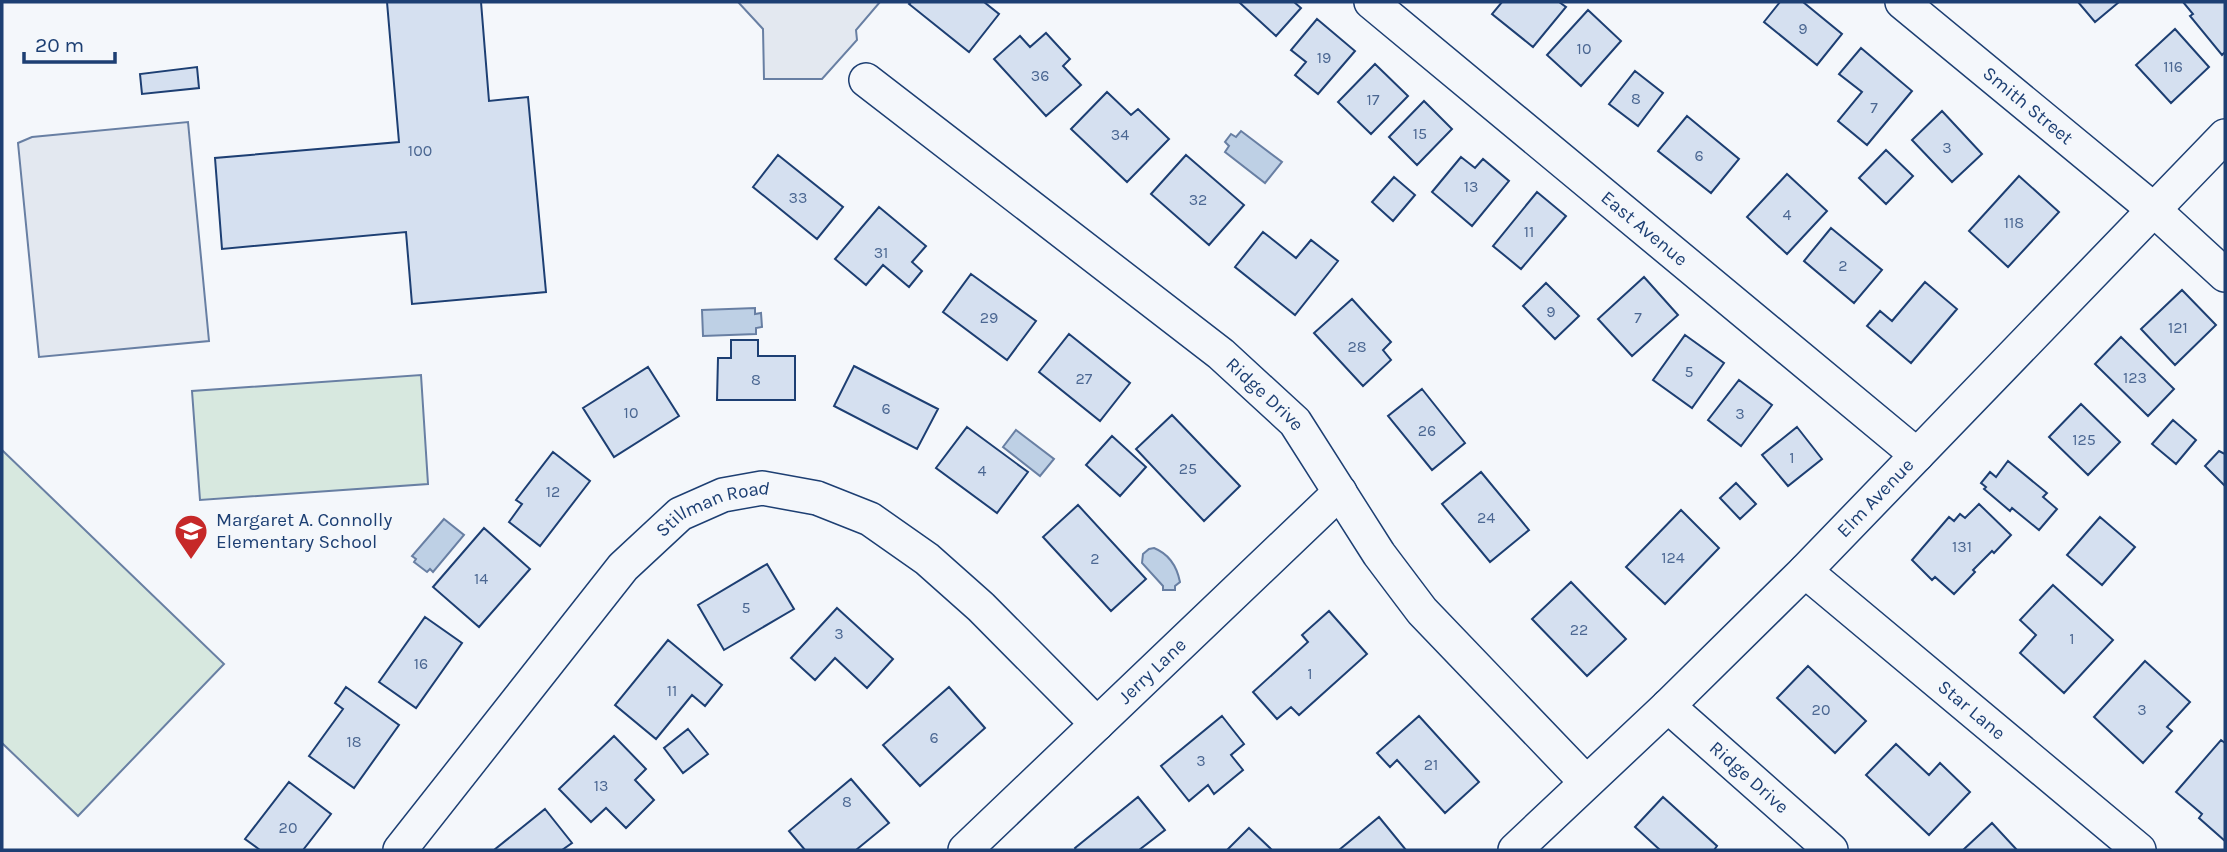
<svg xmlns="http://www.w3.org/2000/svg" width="2227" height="852" font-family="Karla,sans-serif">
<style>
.green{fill:#d7e8df;stroke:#687fa3;stroke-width:2}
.parking{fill:#e3e8f0;stroke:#687fa3;stroke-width:2}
.water{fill:#bed0e5;stroke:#687fa3;stroke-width:2}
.building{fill:#d5e0f0;stroke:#1d3f73;stroke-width:2}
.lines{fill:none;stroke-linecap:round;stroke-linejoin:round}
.minor-casing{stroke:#1d3f73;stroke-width:36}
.minor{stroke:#f4f7fb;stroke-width:33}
.labels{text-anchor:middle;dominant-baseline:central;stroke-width:5;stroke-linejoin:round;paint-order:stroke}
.number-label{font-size:16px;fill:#4b6792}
.street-label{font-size:19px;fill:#1d3f73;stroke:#f4f7fb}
.poi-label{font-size:19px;fill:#1d3f73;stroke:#f4f7fb;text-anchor:start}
</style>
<rect width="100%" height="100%" fill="#f4f7fb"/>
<path class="green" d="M 421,375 L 428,484 L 200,500 L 192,391 Z
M 2,450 L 224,664 L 78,816 L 2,743 Z"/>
<path class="parking" d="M 738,2 L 880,2 L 856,30 L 857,40 L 822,79 L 764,79 L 763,29 Z
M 188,122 L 209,341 L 39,357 L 18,143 L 32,137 Z"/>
<path class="water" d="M 1241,131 L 1282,162 L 1265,183 L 1225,152 L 1229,146 L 1225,142 L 1231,134 L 1236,137 Z
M 755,308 L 755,314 L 761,313 L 762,327 L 756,328 L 756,334 L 703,336 L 702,310 Z
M 1016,430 L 1054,459 L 1040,476 L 1003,447 Z
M 444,519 L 464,535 L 433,572 L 430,569 L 427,572 L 414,562 L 416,559 L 412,556 Z
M 1154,548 C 1169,554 1177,567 1180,582 L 1175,586 L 1175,590 L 1163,590 L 1163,586 L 1142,563 L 1143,554 L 1149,549 Z"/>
<path class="building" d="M 387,2 L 481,2 L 489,101 L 528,97 L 546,292 L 412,304 L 406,232 L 222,249 L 215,158 L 399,142 Z
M 911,2 L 984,2 L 999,14 L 969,52 L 909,4 Z
M 1242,2 L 1294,2 L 1301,8 L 1276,36 L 1240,3 Z
M 1502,2 L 1559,2 L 1566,7 L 1533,47 L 1492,14 Z
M 1780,2 L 1803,2 L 1842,34 L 1817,65 L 1764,22 Z
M 2078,2 L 2119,2 L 2095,22 Z
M 2183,2 L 2225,2 L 2225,52 L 2222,55 L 2190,16 L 2193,14 Z
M 1588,10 L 1621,41 L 1581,86 L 1547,55 Z
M 1317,19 L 1355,51 L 1318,94 L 1295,75 L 1306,62 L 1291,50 Z
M 2175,29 L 2209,67 L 2171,103 L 2136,65 Z
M 1046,33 L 1070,59 L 1063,66 L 1081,85 L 1046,116 L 994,59 L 1020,36 L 1030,47 Z
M 1861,48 L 1912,91 L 1867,145 L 1838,121 L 1862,92 L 1839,74 Z
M 1375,64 L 1408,96 L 1371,134 L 1338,102 Z
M 197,67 L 199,88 L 142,94 L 140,74 Z
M 1635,71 L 1663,93 L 1638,126 L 1609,104 Z
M 1107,92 L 1131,115 L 1138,109 L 1169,139 L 1127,182 L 1071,129 Z
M 1424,101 L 1452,129 L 1417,165 L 1389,137 Z
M 1942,111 L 1982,154 L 1952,182 L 1912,140 Z
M 1687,116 L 1739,159 L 1711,193 L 1658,151 Z
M 1886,150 L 1913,176 L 1886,204 L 1859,178 Z
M 778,155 L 843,207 L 817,239 L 753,187 Z
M 1186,155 L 1244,205 L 1209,245 L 1151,194 Z
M 1461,157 L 1475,168 L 1483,159 L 1509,181 L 1472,226 L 1432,192 Z
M 1787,174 L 1827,211 L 1787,254 L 1747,217 Z
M 2019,176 L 2059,212 L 2008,267 L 1969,231 Z
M 1394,177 L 1415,195 L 1393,221 L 1372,202 Z
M 1537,192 L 1566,216 L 1521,269 L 1493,246 Z
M 879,207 L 926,246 L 912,262 L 922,271 L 909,287 L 883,265 L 866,285 L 835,259 Z
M 1831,228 L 1882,270 L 1854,303 L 1804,261 Z
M 1263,232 L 1296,258 L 1311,240 L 1338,261 L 1295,315 L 1235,267 Z
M 971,274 L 1036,321 L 1007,360 L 943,312 Z
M 1644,277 L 1678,315 L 1632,356 L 1598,319 Z
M 1925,282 L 1957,309 L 1911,363 L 1867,326 L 1880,311 L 1892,321 Z
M 1546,283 L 1579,316 L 1555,339 L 1523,306 Z
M 2182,290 L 2216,325 L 2175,365 L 2141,329 Z
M 1352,299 L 1391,342 L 1383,350 L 1391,360 L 1363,386 L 1314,333 Z
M 1069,334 L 1130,383 L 1100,421 L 1039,372 Z
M 1685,335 L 1724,363 L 1692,408 L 1653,380 Z
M 2121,337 L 2174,389 L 2148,416 L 2095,364 Z
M 731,340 L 758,340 L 758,356 L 795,356 L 795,400 L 717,400 L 718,358 L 731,358 Z
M 854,366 L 938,409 L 917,449 L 834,406 Z
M 648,367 L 679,416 L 614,457 L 583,408 Z
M 1739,380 L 1772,405 L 1741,446 L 1708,420 Z
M 1422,389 L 1465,443 L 1432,470 L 1388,416 Z
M 2081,404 L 2120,442 L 2088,475 L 2049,437 Z
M 1172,415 L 1240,486 L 1204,521 L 1136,449 Z
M 2173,420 L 2196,440 L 2176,464 L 2152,444 Z
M 967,427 L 1028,472 L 997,513 L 936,468 Z
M 1797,427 L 1822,459 L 1788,486 L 1762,455 Z
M 1112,436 L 1146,467 L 1120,496 L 1086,465 Z
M 2219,451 L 2225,454 L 2225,486 L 2205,466 Z
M 553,452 L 590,481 L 540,546 L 509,522 L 522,504 L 516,500 Z
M 2008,461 L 2047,493 L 2043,497 L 2057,509 L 2039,530 L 2012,508 L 2010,511 L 1984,489 L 1986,487 L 1981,483 L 1990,472 L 1996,477 Z
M 1481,472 L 1529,530 L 1490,562 L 1442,504 Z
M 1736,483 L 1756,504 L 1740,519 L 1720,498 Z
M 1979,504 L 2011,535 L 1994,553 L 1992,551 L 1973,570 L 1975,572 L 1954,594 L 1935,577 L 1932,580 L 1912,560 L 1949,517 L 1954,521 L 1960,514 L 1965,518 Z
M 1078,505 L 1146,579 L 1111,611 L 1043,537 Z
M 1681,510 L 1719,548 L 1665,604 L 1626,567 Z
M 2100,517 L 2135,547 L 2102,585 L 2067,555 Z
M 484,528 L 530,569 L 479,627 L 433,587 Z
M 767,564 L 794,609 L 724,650 L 698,605 Z
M 1571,582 L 1626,639 L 1587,676 L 1532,619 Z
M 2053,585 L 2113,640 L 2064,693 L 2020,653 L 2036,635 L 2020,620 Z
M 837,608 L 893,659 L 867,688 L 835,658 L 815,680 L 791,658 Z
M 1329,611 L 1367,654 L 1299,715 L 1291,707 L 1277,719 L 1253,692 L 1308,642 L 1302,635 Z
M 425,617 L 462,643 L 416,708 L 379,682 Z
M 668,640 L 722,685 L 705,706 L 692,695 L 656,739 L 615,705 Z
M 2145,661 L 2190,702 L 2167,727 L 2172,731 L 2143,763 L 2094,717 Z
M 1808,666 L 1866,721 L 1835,753 L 1777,698 Z
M 346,687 L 399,725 L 354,788 L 309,756 L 343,709 L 335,703 Z
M 949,687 L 985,728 L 920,786 L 883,745 Z
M 1222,716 L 1244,744 L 1231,755 L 1243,770 L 1214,794 L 1208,785 L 1189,801 L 1161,766 Z
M 1419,716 L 1479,782 L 1445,813 L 1397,760 L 1390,767 L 1377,753 Z
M 688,729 L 708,754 L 683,773 L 664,748 Z
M 614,736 L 646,769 L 635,780 L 654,800 L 626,828 L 606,808 L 591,822 L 559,789 Z
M 2221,740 L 2225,743 L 2225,841 L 2199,818 L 2202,814 L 2176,792 Z
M 1896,744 L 1929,775 L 1940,763 L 1970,792 L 1929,835 L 1866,775 Z
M 851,779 L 889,823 L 856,850 L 805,850 L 789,831 Z
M 289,782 L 331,814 L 303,850 L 260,850 L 245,839 Z
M 1138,797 L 1165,830 L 1139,850 L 1076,850 L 1075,848 Z
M 1663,797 L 1717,846 L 1714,850 L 1660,850 L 1635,827 Z
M 545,809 L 572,843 L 562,850 L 494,850 Z
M 1379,817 L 1406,850 L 1339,850 Z
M 1992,823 L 2017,850 L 1963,850 Z
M 1249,828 L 1272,850 L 1227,850 Z"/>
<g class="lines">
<defs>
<g id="minor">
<path id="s1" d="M 1371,2 L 1917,455"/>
<path id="s2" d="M 1902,2 L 2153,209 L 2225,275"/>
<path id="s3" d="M 866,80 L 1221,354 L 1295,422 L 1379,554 L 1422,611 L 1586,782"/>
<path id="s4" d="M 1805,571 L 2139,850"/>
<path id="s5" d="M 1668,706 L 1831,850"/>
<path id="s6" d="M 400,850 L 623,567 L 680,514 L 723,495 L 762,488 L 817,498 L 870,519 L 927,559 L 981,607 L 1097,724"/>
<path id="s7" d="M 965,850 L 1340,492"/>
<path id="s8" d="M 1515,850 L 1668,706 L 1805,571 L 2225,136"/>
</g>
</defs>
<use href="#minor" class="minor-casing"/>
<use href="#minor" class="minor"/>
</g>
<defs>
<symbol id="school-pin" viewBox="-11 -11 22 30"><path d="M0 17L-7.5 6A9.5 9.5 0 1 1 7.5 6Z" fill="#c62828" stroke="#f4f7fb"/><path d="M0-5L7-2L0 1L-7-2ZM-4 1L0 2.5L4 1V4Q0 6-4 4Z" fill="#fff"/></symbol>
</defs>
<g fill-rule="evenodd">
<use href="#school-pin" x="172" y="512" width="38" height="52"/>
</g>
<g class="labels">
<g class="number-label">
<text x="1803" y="28">9</text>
<text x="1584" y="48">10</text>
<text x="1324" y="57">19</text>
<text x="2173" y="66">116</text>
<text x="1040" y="75">36</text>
<text x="1636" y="98">8</text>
<text x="1373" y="99">17</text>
<text x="1874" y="107">7</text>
<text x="1420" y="133">15</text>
<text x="1120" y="134">34</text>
<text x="1947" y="147">3</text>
<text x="420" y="150">100</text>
<text x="1699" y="155">6</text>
<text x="1471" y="186">13</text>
<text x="798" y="197">33</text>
<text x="1198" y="199">32</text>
<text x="1787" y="214">4</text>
<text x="2014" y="222">118</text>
<text x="1529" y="231">11</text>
<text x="881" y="252">31</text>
<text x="1843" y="265">2</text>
<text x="1551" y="311">9</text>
<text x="989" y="317">29</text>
<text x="1638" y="317">7</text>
<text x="2178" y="327">121</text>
<text x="1357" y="346">28</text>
<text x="1689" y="371">5</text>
<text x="2135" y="377">123</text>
<text x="1084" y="378">27</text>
<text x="756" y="379">8</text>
<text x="886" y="408">6</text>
<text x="631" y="412">10</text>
<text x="1740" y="413">3</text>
<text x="1427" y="430">26</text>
<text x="2084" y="439">125</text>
<text x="1792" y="457">1</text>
<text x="1188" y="468">25</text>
<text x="982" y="470">4</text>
<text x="553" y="491">12</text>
<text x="1486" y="517">24</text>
<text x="1962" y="546">131</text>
<text x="1673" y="557">124</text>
<text x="1095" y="558">2</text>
<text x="481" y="578">14</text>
<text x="746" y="607">5</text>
<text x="1579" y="629">22</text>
<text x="839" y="633">3</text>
<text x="2072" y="638">1</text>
<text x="421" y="663">16</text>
<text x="1310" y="673">1</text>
<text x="672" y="690">11</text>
<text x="1821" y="709">20</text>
<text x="2142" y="709">3</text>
<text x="934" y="737">6</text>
<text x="354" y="741">18</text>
<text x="1201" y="760">3</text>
<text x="1431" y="764">21</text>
<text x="601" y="785">13</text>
<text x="847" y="801">8</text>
<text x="288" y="827">20</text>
</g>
<g class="street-label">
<text stroke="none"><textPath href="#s2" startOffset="163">Smith Street</textPath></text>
<text stroke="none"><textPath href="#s1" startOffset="355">East Avenue</textPath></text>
<text stroke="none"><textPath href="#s3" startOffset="508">Ridge Drive</textPath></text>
<text stroke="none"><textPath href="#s8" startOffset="504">Elm Avenue</textPath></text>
<text stroke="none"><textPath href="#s6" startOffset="471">Stillman Road</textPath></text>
<text stroke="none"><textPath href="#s7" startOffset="259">Jerry Lane</textPath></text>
<text stroke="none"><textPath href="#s4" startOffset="217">Star Lane</textPath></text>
<text stroke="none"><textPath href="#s5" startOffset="108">Ridge Drive</textPath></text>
</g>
<g class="poi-label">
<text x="216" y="520">Margaret A. Connolly<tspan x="216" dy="22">Elementary School</tspan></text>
</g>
</g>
<rect width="2227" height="852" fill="none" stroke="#1d3f73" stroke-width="7"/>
<path d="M24 52v10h91v-10" fill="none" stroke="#1d3f73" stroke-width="3.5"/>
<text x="35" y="52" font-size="21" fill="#1d3f73" stroke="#f4f7fb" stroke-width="5" paint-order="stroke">20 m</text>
</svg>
